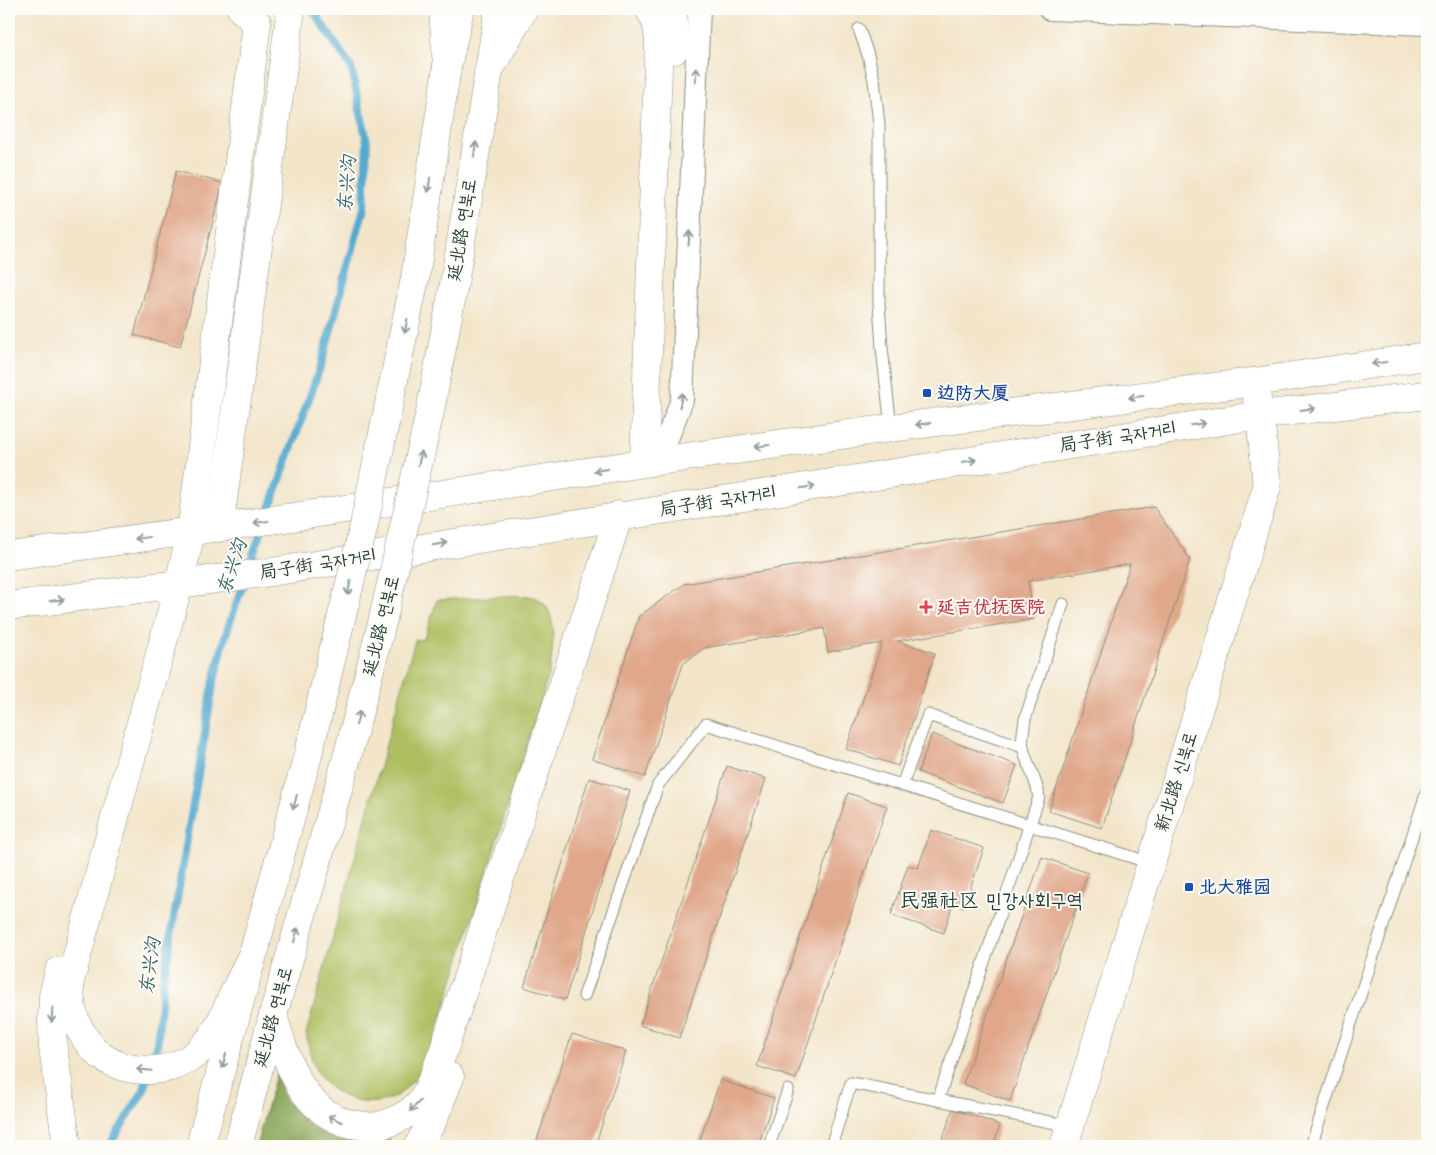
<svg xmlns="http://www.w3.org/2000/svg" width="1436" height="1155" font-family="'Comic Neue','LXGW WenKai TC','Poor Story',sans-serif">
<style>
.green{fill:#aebf62;stroke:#667e4b}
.forest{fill:#8aa658;stroke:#547246}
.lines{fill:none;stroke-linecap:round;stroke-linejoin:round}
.stream{stroke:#52a9cf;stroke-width:8}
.building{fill:#e0a78a}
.service-casing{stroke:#89917f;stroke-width:13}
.minor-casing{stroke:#89917f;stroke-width:24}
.tertiary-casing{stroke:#89917f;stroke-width:29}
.secondary-casing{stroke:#89917f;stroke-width:29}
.primary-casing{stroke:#89917f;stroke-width:29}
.service{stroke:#fff;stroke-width:11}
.minor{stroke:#fff;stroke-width:22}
.tertiary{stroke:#fff;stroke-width:28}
.secondary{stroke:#fff;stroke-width:28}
.primary{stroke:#fff;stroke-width:28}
.secondary-bridge-casing{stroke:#89917f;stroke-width:29;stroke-linecap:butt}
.secondary-bridge{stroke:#fff;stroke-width:28}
.oneway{stroke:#8f9e9a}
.transit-dot{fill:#1a4fb4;stroke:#fdfcf7;stroke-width:2}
.health-dot{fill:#e0444e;stroke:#fdfcf7;stroke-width:2}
.labels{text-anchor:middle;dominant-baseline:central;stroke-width:4;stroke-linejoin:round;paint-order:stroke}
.street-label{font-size:18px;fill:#1f3d34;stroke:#fdfcf7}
.transit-label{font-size:18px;font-weight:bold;fill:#164399;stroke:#fdfcf7;text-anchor:start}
.health-label{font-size:18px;font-weight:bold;fill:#be3a42;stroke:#fdfcf7;text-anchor:start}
.water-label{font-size:19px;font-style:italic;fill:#31636a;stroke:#fdfcf7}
.quarter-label{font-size:20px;fill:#1f3d34;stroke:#fdfcf7}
</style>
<rect width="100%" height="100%" fill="#fdfcf7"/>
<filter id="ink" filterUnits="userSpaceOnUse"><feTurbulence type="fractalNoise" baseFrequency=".02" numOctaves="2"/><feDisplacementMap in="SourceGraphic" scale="10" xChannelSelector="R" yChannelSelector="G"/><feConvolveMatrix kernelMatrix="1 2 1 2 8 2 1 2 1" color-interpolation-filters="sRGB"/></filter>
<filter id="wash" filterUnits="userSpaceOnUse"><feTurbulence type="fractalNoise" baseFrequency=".0096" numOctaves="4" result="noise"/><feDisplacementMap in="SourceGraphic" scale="20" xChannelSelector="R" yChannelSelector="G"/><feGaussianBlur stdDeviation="1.12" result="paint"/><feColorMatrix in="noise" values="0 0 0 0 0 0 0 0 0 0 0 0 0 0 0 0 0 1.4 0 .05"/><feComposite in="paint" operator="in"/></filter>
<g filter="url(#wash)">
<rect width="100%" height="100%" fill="#f3e5ca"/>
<path class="green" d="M 502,596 C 513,596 526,594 536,598 C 561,608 552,654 549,674 L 434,1041 C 427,1057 421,1072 409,1085 C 385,1114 338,1104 319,1075 C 311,1063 309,1048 306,1034 L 415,640 L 424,639 L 437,600 Z"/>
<path class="forest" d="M 276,1074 C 280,1082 282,1092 286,1100 C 295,1114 320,1136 337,1139 C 354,1143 371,1139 388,1137 L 391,1146 L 256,1146 Z"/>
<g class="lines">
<path class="stream" d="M 267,516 L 321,365 L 364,208 L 367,142 L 351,67 L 312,9
M 248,570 L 263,526
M 152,1064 L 157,1045 L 163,983 L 213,685 L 225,637 L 244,581
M 109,1146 L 144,1090 L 148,1075"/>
</g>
<g id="blocks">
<path class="building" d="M 176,171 L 223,183 L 180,347 L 134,335 Z
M 1154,507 L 1190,559 L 1102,828 L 1049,811 L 1130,564 L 1028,581 L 1034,619 L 897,641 L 935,653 L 898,766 L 846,749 L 882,643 L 828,652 L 824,628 L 704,648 L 683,664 L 645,777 L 592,759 L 639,616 L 684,584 Z
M 932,734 L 1017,765 L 1003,803 L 918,772 Z
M 727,766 L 766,779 L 679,1038 L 640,1025 Z
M 589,778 L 630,791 L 565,1000 L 524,987 Z
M 848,793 L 887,806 L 796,1079 L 757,1066 Z
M 931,830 L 984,848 L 964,907 L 953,903 L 944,933 L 891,915 L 908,865 L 918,868 Z
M 1042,857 L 1088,873 L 1010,1101 L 963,1084 Z
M 572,1034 L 626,1051 L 595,1146 L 535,1146 Z
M 720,1080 L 774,1098 L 758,1146 L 698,1146 Z
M 953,1109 L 1000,1125 L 993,1146 L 940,1146 Z"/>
</g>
</g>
<g filter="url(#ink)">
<use href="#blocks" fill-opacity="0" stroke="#89917f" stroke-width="1"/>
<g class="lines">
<defs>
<path id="service" d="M 859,29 L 868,55 L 874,80 L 879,124 L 879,303 L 882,348 L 891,428
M 902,785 L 928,715 L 1023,747
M 584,996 L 658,785 L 706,724 L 1151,863
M 938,1100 L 1039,797 C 1037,779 1026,764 1023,747 C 1021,738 1024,728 1025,719 L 1063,604
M 769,1146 L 788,1090
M 831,1146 L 851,1083 L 1070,1126
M 1311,1146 L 1427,791"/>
<path id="minor" d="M 1050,9 L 1427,24
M 658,462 L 682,400 L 699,9"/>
<path id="tertiary" d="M 179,584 L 191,532 L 257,23 L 241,9
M 1064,1146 L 1267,487 L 1260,415 L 1254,382"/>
<path id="secondary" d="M 415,278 L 447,67 L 460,9
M 454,284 L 499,9
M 200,1146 L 308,755
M 238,1146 L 273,1015 L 345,765"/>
<path id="primary" d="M 443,9 L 447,67
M 673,9 L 674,50
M 488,72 L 524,9
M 644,463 L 659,39 L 656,21 L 649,9
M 219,528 L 291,9
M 9,556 L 293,517 L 644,463 L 891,428 L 1254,382 L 1427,356
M 179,584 L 70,981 C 70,993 70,1007 75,1019 C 80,1032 90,1047 101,1056 C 132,1077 177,1075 203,1047 C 218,1032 224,1014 233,995 C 241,979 248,963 256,947
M 9,606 L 271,572 L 1260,415 L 1427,395
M 59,971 L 53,996 L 52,1021 L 53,1047 L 67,1146
M 273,1015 C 286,1059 301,1113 352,1124 C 362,1126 373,1128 382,1125 C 398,1120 414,1112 423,1098 C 432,1084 437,1067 443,1052 L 619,515
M 418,1146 L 432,1122 L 450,1077"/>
</defs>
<use href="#service" class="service-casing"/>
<use href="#minor" class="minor-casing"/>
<use href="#tertiary" class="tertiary-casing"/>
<use href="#secondary" class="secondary-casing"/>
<use href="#primary" class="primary-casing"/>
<use href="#service" class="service"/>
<use href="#minor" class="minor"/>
<use href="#tertiary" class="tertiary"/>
<use href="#secondary" class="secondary"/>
<use href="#primary" class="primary"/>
<defs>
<path id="secondary-bridge" d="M 308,755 L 364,525 L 415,278
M 345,765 L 382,623 L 430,412 L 454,284"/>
</defs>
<use href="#secondary-bridge" class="secondary-bridge-casing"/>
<use href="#secondary-bridge" class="secondary-bridge"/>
</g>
<defs><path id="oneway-shaft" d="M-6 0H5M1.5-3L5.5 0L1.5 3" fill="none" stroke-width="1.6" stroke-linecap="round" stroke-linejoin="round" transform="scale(1.25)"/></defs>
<g class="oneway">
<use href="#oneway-shaft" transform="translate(696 75) rotate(-87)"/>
<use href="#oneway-shaft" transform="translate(475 149) rotate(-81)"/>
<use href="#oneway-shaft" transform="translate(429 185) rotate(99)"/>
<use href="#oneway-shaft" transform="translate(689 238) rotate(-87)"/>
<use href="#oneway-shaft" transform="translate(406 326) rotate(101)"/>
<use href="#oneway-shaft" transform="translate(1379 363) rotate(172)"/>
<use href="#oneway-shaft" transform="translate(1136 397) rotate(173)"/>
<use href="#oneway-shaft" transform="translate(681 400) rotate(-78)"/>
<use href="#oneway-shaft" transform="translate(1308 409) rotate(-7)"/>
<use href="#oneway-shaft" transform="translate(923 424) rotate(173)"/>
<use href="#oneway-shaft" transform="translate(1198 424) rotate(-9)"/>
<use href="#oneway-shaft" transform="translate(762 446) rotate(172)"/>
<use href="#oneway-shaft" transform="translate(420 458) rotate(-77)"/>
<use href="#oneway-shaft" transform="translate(969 461) rotate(-9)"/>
<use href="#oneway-shaft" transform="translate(601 470) rotate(171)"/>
<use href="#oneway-shaft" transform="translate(808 487) rotate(-9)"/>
<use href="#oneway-shaft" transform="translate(261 522) rotate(172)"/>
<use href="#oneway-shaft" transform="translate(142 538) rotate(172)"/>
<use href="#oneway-shaft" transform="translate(440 544) rotate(-9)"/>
<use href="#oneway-shaft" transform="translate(349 588) rotate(103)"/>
<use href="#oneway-shaft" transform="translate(57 600) rotate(-7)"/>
<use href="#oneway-shaft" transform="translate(358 718) rotate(-75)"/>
<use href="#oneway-shaft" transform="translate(295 802) rotate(105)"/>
<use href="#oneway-shaft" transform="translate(296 935) rotate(-74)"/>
<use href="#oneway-shaft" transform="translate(52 1015) rotate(93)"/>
<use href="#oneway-shaft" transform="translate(224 1061) rotate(106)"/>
<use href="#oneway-shaft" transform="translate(144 1070) rotate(-174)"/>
<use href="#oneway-shaft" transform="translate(415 1106) rotate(135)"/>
<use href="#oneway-shaft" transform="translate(335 1119) rotate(-155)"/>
</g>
</g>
<g class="transit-dot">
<rect x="922" y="388" width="10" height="10" rx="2.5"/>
<rect x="1184" y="882" width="10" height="10" rx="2.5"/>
</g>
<path class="health-dot" d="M923.5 599.5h5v5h5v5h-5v5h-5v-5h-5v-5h5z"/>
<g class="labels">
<g class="street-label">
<text transform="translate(462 230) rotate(-81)">延北路 연북로</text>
<text transform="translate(1118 437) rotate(-9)">局子街 국자거리</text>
<text transform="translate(718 501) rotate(-9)">局子街 국자거리</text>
<text transform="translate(318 564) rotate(-9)">局子街 국자거리</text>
<text transform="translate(381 626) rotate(-76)">延北路 연북로</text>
<text transform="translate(1176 782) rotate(-73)">新北路 신북로</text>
<text transform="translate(273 1017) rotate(-75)">延北路 연북로</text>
</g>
<g class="transit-label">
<text x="937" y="393">边防大厦</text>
<text x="1199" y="887">北大雅园</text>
</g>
<g class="health-label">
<text x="937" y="607">延吉优抚医院</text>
</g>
<g class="water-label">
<text transform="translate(347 184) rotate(-85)">东兴沟</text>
<text transform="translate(232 567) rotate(-71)">东兴沟</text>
<text transform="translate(150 966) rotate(-82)">东兴沟</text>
</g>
<g class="quarter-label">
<text x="991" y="900">民强社区 민강사회구역</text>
</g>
</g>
<rect width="1436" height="1155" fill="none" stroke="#fdfcf7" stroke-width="30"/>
</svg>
